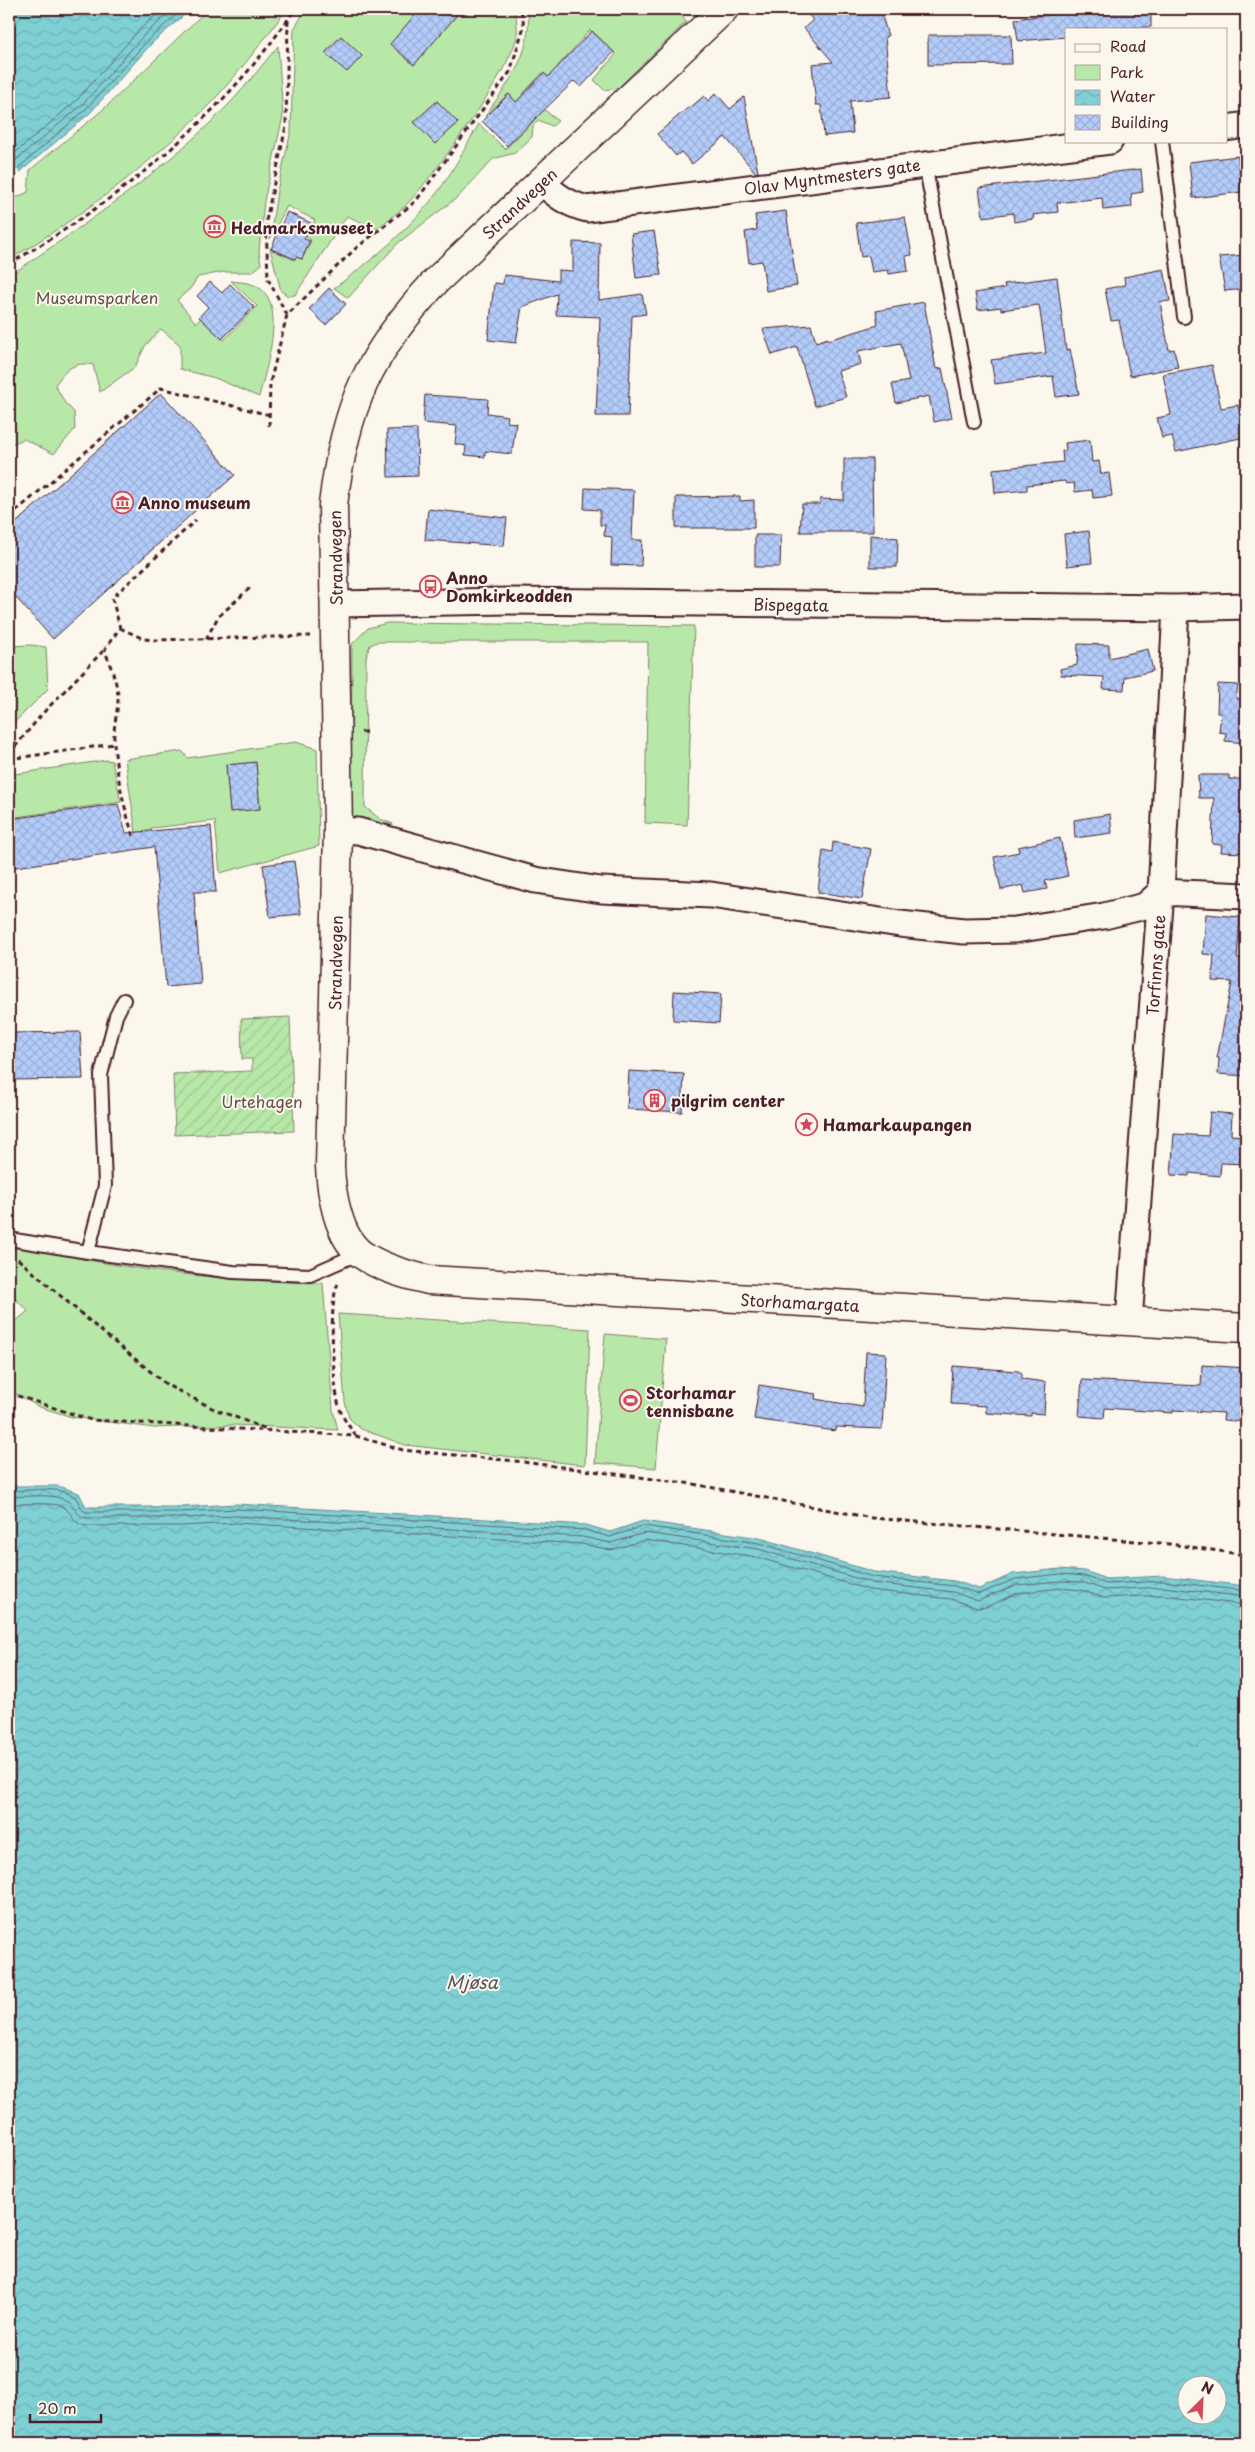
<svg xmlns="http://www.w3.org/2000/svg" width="1255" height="2452" font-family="'Playpen Sans',sans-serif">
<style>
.green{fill:#b7e8a8;stroke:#80846a}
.garden{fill:url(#garden-furrows);stroke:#80846a}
.water{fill:url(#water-waves);stroke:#698990;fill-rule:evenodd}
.pier{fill:#fbf7ec}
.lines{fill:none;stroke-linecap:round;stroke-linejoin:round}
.shore{stroke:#5f666f;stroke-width:1}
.building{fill:url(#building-cross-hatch);stroke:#4a1f2b}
.lane-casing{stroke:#4a1f2b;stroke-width:16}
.street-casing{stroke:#4a1f2b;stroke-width:29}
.secondary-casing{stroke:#4a1f2b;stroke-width:31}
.path{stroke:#4a1f2b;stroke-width:3;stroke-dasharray:5 4;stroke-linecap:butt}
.lane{stroke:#fbf7ec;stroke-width:12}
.street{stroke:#fbf7ec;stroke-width:25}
.secondary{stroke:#fbf7ec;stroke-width:28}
.labels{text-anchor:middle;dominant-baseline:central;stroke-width:4;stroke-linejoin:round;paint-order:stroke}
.street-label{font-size:16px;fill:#4a1f2b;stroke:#fbf7ec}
.poi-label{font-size:16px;font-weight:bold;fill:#4a1f2b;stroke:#fbf7ec;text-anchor:start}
.park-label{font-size:16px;fill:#65514a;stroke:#fbf7ec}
.water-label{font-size:18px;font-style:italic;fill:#5a545e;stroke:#fbf7ec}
</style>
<defs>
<pattern id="garden-furrows" width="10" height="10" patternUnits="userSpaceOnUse" patternTransform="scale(1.25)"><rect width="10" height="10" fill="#b7e8a8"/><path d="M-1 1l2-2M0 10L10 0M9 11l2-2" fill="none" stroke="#9fc791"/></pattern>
<pattern id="water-waves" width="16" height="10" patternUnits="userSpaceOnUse" patternTransform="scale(1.25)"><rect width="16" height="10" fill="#7ed0d4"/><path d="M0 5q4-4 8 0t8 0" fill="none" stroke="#6eb2b6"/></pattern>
<pattern id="building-cross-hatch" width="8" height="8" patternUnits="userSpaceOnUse" patternTransform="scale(1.25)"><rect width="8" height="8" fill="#b3ccfa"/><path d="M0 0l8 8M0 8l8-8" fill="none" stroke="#9bafd6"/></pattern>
</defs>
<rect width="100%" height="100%" fill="#fbf7ec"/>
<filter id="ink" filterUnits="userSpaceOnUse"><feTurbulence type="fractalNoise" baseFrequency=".02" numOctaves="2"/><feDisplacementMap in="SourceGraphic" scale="10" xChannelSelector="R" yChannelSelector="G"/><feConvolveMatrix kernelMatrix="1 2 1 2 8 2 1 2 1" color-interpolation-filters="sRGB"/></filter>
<g filter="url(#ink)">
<path class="green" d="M 208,9 L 287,9 C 259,46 230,85 197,117 C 141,172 75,220 9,260 L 9,201 L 28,192 L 30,170 L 106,107 Z
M 306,9 L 515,9 C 516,17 518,27 517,35 C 513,68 429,183 404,207 C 395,215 386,221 377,229 L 347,216 L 295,295 L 288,296 L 281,291 L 270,248 L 294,260 L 297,257 L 302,259 L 311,240 L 306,237 L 315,220 L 287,206 L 270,239 L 277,191 L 291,131 L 294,29 Z
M 528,9 L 662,9 L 667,13 L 680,13 L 686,22 L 618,88 L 604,90 L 594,80 L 616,54 L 590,30 L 557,67 L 571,82 L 562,90 L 542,73 L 524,93 L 558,121 L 552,126 L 538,120 L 533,126 L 532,137 L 515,153 L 493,159 L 459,196 L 398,243 L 348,298 L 334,288 C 373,260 411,228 440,189 C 454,169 466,146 479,124 L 505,149 L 534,121 L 508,94 L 485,116 C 510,80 532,56 528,9 Z
M 278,46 L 283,116 L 264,201 L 259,251 L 261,265 L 252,272 L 223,272 L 198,277 L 190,289 L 177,300 L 196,323 L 201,318 L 224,340 L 257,306 L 231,281 C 238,282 248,282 254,285 C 290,299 265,371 259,397 L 215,378 L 180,369 L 180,345 L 161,329 L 145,346 L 135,367 L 100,392 L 93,365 C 74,361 66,369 55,385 L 65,403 L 74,412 L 75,429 L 54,454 L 24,439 L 9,445 L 9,276 C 87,223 166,170 231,102 C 248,84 262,65 278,46 Z
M 387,623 L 694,626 L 687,825 L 645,823 L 648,642 L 377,642 L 370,645 L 366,657 L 365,807 L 380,819 L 393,824 L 351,825 L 352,644 L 368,628 Z
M 31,645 L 46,647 L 48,689 L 9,728 L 9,646 Z
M 296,742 L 317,749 L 319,846 L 220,873 L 215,821 L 151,828 L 151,835 L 136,833 L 125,759 L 182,751 L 188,758 Z
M 107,760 L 112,761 L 121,802 L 9,818 L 9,775 Z
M 9,1242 C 110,1269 218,1281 323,1283 L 333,1410 L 338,1430 L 233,1425 L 154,1428 L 72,1417 L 39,1407 L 9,1390 L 9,1327 L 28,1311 L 9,1293 Z
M 338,1314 L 590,1329 L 585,1465 L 405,1445 L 361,1429 L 349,1418 L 345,1402 Z
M 605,1334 L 666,1339 L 656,1468 L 595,1463 Z"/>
<path class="garden" d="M 290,1017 L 294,1131 L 175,1135 L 173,1074 L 252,1071 L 252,1059 L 242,1059 L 241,1019 Z"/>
<path class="water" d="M 9,9 L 191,9 L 152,43 L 90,113 L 19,173 L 9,179 Z
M 9,1486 L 58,1486 L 79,1493 L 86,1507 L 181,1507 L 236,1504 L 586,1525 L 610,1532 L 643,1521 L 760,1538 L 874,1572 L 955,1581 L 979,1589 L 1013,1574 L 1060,1569 L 1085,1571 L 1106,1579 L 1163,1576 L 1246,1586 L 1246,2443 L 9,2443 ZM 1188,2384 L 1218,2384 L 1218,2414 L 1188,2414 Z"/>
<path class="pier" d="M 9,152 L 19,173 L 10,178 L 9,176 Z"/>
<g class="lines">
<path class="shore" d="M 9,158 L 77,100 L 139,30 L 163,9
M 9,166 L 82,105 L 144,35 L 174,9
M 9,173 L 17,169 L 86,109 L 149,39 L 183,9
M 9,1491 C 28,1491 59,1485 75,1497 C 80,1502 79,1509 86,1512 L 181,1512 L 236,1509 L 585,1530 L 610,1537 L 644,1526 L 759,1543 L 873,1577 L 954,1586 L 979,1594 L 1015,1579 L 1060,1574 L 1084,1576 L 1106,1584 L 1163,1581 L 1246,1591
M 9,1497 C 26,1497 54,1492 69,1502 C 77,1507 75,1516 86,1518 L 182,1518 L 236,1516 L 583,1537 L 610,1543 L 645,1533 L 758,1549 L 872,1583 L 953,1592 L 978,1601 L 1016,1585 L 1060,1581 L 1082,1582 L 1105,1590 L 1163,1587 L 1246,1597
M 9,1504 C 21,1505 56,1501 65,1508 C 74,1515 73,1524 86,1526 L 181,1526 L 236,1523 L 582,1544 L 611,1550 L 645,1540 L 756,1557 L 870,1590 L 951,1599 L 977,1608 L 986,1607 L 1018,1593 L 1060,1588 L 1081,1590 L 1104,1598 L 1163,1595 L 1246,1605"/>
</g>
<path class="building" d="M 420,9 L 462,9 L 414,65 L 390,44 Z
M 803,9 L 880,9 L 888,36 L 885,37 L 891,97 L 850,101 L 853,133 L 824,136 L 821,105 L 816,105 L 812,64 L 833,62 L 804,28 L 813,20 Z
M 1063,9 L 1151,9 L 1151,27 L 1066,29 L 1066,37 L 1018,41 L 1015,19 L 1063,13 Z
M 592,31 L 614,52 L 581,87 L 574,81 L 507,146 L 482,121 L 509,94 L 516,102 L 544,73 L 548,77 Z
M 928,35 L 1011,35 L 1012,64 L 928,65 Z
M 341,36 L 362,56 L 347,72 L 325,53 Z
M 716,93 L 730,109 L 744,97 L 758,172 L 756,173 L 725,137 L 692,164 L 681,152 L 676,156 L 657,134 L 690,106 L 691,107 L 704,96 L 708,101 Z
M 437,101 L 458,123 L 435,144 L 414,122 Z
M 1238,156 L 1242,192 L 1193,198 L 1189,162 Z
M 1141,169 L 1143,192 L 1131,194 L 1132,207 L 1103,210 L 1102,198 L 1057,203 L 1058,212 L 1033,215 L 1034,219 L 1014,222 L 1013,213 L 983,217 L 979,188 Z
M 786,211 L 797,286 L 766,291 L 762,261 L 749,263 L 745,232 L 757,230 L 755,215 Z
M 287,212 L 311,223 L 304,239 L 310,241 L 302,259 L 296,257 L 295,259 L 271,249 Z
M 905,217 L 912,255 L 906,256 L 908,271 L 889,274 L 888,270 L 872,272 L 869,256 L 861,257 L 856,223 Z
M 654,231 L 661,275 L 636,278 L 631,234 Z
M 573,242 L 600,243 L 599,300 L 642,294 L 646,314 L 632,316 L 628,416 L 596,416 L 600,317 L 556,315 L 557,294 L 522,307 L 516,343 L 488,340 L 494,283 L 503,284 L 504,275 L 558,281 L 558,270 L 573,271 Z
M 1246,255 L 1246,289 L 1225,291 L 1219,257 Z
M 1164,269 L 1170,301 L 1160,302 L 1169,350 L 1174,349 L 1178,367 L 1130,376 L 1119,320 L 1111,321 L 1105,289 L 1125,285 L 1124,277 Z
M 1057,277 L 1066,350 L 1070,349 L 1079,394 L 1056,397 L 1053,376 L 995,384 L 991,360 L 1046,353 L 1039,305 L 1001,310 L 1001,307 L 978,310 L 975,293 L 1005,288 L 1004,284 Z
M 210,282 L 222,293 L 230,284 L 254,307 L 222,339 L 199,317 L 208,307 L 197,296 Z
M 329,288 L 346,304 L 326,325 L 309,309 Z
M 924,302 L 936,369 L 942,368 L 952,418 L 934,422 L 929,396 L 896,403 L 892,384 L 909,381 L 901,343 L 858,351 L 861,364 L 838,371 L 846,397 L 815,406 L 797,347 L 772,355 L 763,329 L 811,325 L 816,342 L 828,338 L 828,340 L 878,325 L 876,311 Z
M 1212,365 L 1221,408 L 1238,405 L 1245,437 L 1176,452 L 1172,436 L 1162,438 L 1157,418 L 1171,415 L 1163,374 Z
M 161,393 L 235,475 L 53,639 L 9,590 L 9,529 Z
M 425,395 L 488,399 L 487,413 L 508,416 L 507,422 L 516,423 L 512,454 L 485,451 L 485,457 L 465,455 L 466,446 L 455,444 L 457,426 L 423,423 Z
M 417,429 L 418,476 L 388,477 L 387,430 Z
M 1090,440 L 1092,462 L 1099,461 L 1101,474 L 1109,473 L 1112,496 L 1093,498 L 1092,490 L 1075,492 L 1074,483 L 1066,484 L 1065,481 L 1027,485 L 1027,490 L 995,493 L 993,469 L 1063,462 L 1062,451 L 1066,451 L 1065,443 Z
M 844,459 L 872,459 L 873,532 L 800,532 L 802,504 L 820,504 L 820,499 L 844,500 Z
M 585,488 L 634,490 L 632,540 L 642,540 L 641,566 L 611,565 L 612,537 L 604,536 L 605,525 L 600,525 L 600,510 L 584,509 Z
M 740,496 L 740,501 L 754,500 L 754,528 L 676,528 L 676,497 Z
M 428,509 L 507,518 L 504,546 L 425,540 Z
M 1089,531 L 1092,563 L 1067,566 L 1064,534 Z
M 755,535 L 781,535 L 780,567 L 755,567 Z
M 870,535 L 898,538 L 897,567 L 870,567 Z
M 1078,644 L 1109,645 L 1109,658 L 1148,649 L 1153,671 L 1125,677 L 1124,690 L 1103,689 L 1104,677 L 1061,675 L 1060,669 L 1077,665 Z
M 1218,684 L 1238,685 L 1236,699 L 1246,699 L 1246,743 L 1225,741 L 1226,733 L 1219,732 L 1221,713 L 1217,713 Z
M 256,762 L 260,809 L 230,812 L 226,765 Z
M 1198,775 L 1229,775 L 1229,779 L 1246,779 L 1246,853 L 1221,852 L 1222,845 L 1212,844 L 1214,798 L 1199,798 Z
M 118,804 L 126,833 L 211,826 L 216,892 L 194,892 L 201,984 L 166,987 L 154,847 L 9,868 L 9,819 Z
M 1110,814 L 1112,833 L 1075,838 L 1074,820 Z
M 1060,838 L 1068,876 L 1045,881 L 1047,889 L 1025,893 L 1023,885 L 1001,890 L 994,857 L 1019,852 L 1018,847 Z
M 833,842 L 871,849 L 862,899 L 818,892 L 823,850 L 832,852 Z
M 294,861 L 301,914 L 270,917 L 263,865 Z
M 1206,914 L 1240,917 L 1237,958 L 1246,958 L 1246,1076 L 1218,1074 L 1219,1058 L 1217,1058 L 1232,982 L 1212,981 L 1214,955 L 1203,954 Z
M 674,991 L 721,994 L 719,1023 L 673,1020 Z
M 80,1032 L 83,1079 L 9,1080 L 9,1033 Z
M 629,1071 L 684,1074 L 682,1112 L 627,1109 Z
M 1210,1112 L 1232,1114 L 1231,1135 L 1246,1136 L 1246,1164 L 1221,1163 L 1220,1176 L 1189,1173 L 1189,1176 L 1171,1175 L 1174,1134 L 1208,1136 Z
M 866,1352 L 886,1353 L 882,1429 L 836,1427 L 835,1431 L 754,1419 L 759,1385 L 816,1394 L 815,1399 L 863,1407 Z
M 1202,1365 L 1246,1368 L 1246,1422 L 1223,1420 L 1224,1413 L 1173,1410 L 1173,1413 L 1105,1408 L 1104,1418 L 1079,1416 L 1082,1380 L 1201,1386 Z
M 953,1366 L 1018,1371 L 1022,1373 L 1022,1379 L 1046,1382 L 1044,1414 L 1031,1413 L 1031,1416 L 986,1413 L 986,1406 L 951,1404 Z"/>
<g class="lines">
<defs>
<path id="lane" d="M 1162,141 L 1184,317
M 925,164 L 974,422
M 9,1239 L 88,1252 L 233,1272 L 310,1275 L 360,1253
M 88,1252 L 105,1186 L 101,1075 L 116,1016 L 124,1000"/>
<path id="street" d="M 1226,128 L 1246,125
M 542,182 C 556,196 568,204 587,209 L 1110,141
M 336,604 L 509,601 L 1176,608 L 1246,606
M 338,830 L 358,831 L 535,880 L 601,890 L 711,895 L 900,924 L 964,931 L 1015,930 L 1104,916 L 1145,906 L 1161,892 L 1246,896
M 1129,1321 L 1161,892 L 1176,608"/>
<path id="secondary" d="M 724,9 L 437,280 C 368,354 345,406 333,505 L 338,830 L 330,1166 C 331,1192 338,1237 361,1254 C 381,1268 406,1275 429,1280 L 1246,1328"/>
</defs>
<use href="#lane" class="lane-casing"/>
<use href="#street" class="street-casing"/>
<use href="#secondary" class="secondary-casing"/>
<path class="path" d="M 9,264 C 119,200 224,116 295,9
M 287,315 L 268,279 L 266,221 L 286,126 L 288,20
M 269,426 L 270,383 L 287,315 L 355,249 L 416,201 L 510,72 L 524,26 L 521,9
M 9,517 L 161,388 L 270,415
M 120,628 L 144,639 L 155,640 L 310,636
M 206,639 L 218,617 L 251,587
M 361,732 L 368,732
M 9,754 L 43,713 L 105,649
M 9,759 L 114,744
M 133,836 C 124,806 116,774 114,742 C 113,727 117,716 118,701 C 119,684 109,665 105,649 L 120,628 L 112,598 L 196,520
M 18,1259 L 107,1336 L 167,1385 L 214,1409 L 269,1430
M 338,1284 C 328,1301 333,1386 339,1406 C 342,1418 349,1426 356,1436
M 9,1393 L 91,1420 L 356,1436 L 403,1450 L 515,1461 L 693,1484 L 872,1518 L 1170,1544 L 1246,1555"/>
<use href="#lane" class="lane"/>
<use href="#street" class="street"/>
<use href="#secondary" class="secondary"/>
</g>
</g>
<defs>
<symbol id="museum-ring" viewBox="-11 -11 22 22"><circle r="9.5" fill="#fbf7ec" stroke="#d1495b" stroke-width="1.5"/><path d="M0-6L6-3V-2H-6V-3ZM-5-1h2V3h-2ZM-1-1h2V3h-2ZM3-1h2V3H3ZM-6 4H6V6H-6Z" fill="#d1495b"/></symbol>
<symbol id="bus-ring" viewBox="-11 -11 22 22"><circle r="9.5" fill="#fbf7ec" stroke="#d1495b" stroke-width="1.5"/><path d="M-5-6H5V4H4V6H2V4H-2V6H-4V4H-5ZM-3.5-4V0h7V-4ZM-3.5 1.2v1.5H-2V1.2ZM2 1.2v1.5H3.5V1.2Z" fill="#d1495b"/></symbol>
<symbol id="building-ring" viewBox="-11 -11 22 22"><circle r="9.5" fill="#fbf7ec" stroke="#d1495b" stroke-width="1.5"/><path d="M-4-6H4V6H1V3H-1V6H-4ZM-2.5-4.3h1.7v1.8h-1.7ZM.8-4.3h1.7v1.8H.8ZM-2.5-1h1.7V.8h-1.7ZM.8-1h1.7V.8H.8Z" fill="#d1495b"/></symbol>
<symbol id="sight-ring" viewBox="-11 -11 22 22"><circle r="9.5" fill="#fbf7ec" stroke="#d1495b" stroke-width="1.5"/><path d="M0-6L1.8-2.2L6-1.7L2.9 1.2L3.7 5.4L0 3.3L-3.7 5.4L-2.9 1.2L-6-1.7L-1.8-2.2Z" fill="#d1495b"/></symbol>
<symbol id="stadium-ring" viewBox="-11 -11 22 22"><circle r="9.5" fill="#fbf7ec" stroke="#d1495b" stroke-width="1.5"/><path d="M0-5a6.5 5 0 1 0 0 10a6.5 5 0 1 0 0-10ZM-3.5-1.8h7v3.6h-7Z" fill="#d1495b"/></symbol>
</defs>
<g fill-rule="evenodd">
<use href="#museum-ring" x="202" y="214" width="25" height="25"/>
<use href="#museum-ring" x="110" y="490" width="25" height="25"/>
<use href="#bus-ring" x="418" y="574" width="25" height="25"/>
<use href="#building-ring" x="642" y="1088" width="25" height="25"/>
<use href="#sight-ring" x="794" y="1112" width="25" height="25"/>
<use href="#stadium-ring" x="618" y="1388" width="25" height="25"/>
</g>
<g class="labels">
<g class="street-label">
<text transform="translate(832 176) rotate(-8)">Olav Myntmesters gate</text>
<text transform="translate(519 203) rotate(-43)">Strandvegen</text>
<text transform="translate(335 558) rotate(-91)">Strandvegen</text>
<text transform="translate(791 604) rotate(1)">Bispegata</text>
<text transform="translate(335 963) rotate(-89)">Strandvegen</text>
<text transform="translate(1155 965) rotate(-86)">Torfinns gate</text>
<text transform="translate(800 1302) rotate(3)">Storhamargata</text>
</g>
<g class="poi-label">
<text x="231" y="227">Hedmarksmuseet</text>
<text x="138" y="502">Anno museum</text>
<text x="446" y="577">Anno<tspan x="446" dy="18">Domkirkeodden</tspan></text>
<text x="671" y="1100">pilgrim center</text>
<text x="823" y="1124">Hamarkaupangen</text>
<text x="646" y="1392">Storhamar<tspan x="646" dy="18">tennisbane</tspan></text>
</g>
<g class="park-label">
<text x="97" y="297">Museumsparken</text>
<text x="262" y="1101">Urtehagen</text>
</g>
<g class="water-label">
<text x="472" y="1981">Mjøsa</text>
</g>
</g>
<rect width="1255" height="2452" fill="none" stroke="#fbf7ec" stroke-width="30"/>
<rect x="15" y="15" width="1225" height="2422" fill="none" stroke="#4a1f2b" stroke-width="2" filter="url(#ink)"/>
<rect x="1065" y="28" width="162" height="115" fill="#fbf7ec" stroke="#b4a19f"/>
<rect x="1075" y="44" width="25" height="8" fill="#fbf7ec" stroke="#b4a19f"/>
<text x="1110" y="52" font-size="15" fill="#4a1f2b">Road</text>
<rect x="1075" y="65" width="25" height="15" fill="#b7e8a8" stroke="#b4a19f"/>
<text x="1110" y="78" font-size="15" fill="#4a1f2b">Park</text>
<rect x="1075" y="90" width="25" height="15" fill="url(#water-waves)" stroke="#b4a19f"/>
<text x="1110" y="102" font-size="15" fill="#4a1f2b">Water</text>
<rect x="1075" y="115" width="25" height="15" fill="url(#building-cross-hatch)" stroke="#b4a19f"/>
<text x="1110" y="128" font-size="15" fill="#4a1f2b">Building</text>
<g transform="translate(1202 2400) rotate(24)"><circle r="24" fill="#fbf7ec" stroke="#b4a19f"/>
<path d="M0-4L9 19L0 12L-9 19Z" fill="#d1495b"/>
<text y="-8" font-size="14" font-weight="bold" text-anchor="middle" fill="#4a1f2b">N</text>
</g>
<path d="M30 2414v8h71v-8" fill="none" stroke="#4a1f2b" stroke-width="2.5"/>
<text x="38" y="2414" font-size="15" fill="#4a1f2b" stroke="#fbf7ec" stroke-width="4" paint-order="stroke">20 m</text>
</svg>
